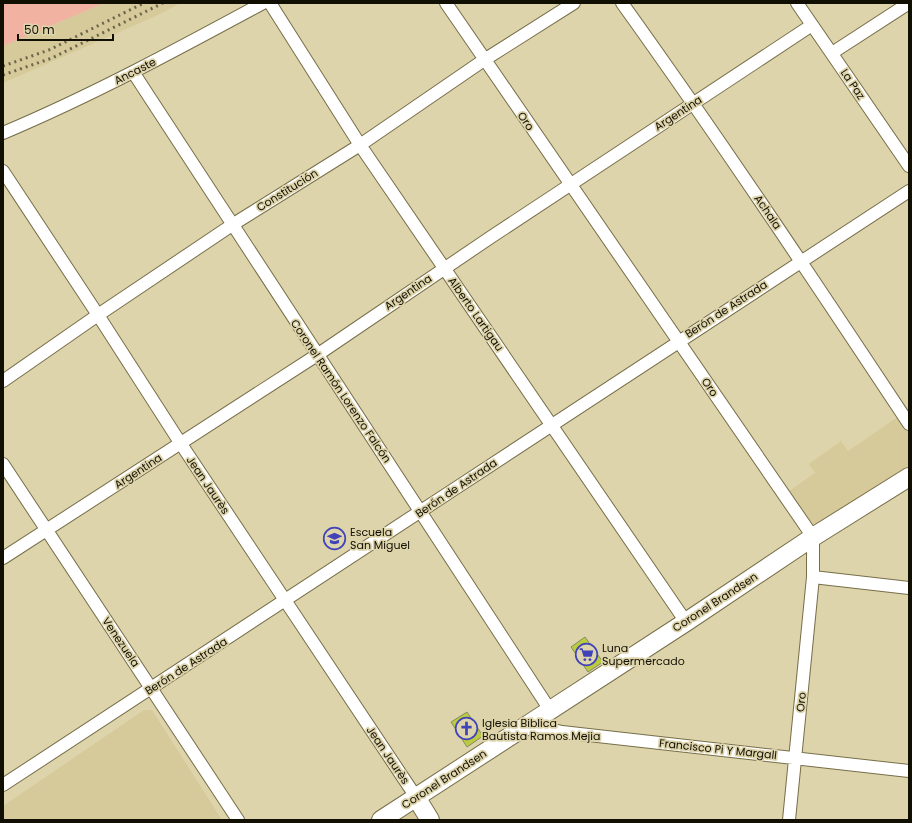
<svg xmlns="http://www.w3.org/2000/svg" width="912" height="823" font-family="Poppins,sans-serif">
<style>
.built{fill:#d6ca9a}
.green{fill:#f2b2a1}
.building{fill:#bbcb3f;stroke:#848b65}
.lines{fill:none;stroke-linecap:round;stroke-linejoin:round}
.street-casing{stroke:#776e49;stroke-width:14}
.secondary-casing{stroke:#776e49;stroke-width:20}
.street{stroke:#fff;stroke-width:12}
.secondary{stroke:#fff;stroke-width:18}
.rail{stroke:#6c664d;stroke-width:3;stroke-dasharray:2 4;stroke-linecap:butt}
.labels{text-anchor:middle;dominant-baseline:central;stroke-width:3.5;stroke-linejoin:round;paint-order:stroke}
.street-label{font-size:11px;fill:#110e02;stroke:#ded4ab}
.poi-label{font-size:11px;fill:#110e02;stroke:#ded4ab;text-anchor:start}
</style>
<rect width="100%" height="100%" fill="#ded4ab"/>
<path class="built" d="M 102,3 L 180,3 L 158,15 L 3,83 L 3,46 L 97,6 Z
M 899,416 L 909,431 L 909,469 L 816,526 L 811,523 L 789,491 L 815,473 L 809,464 L 841,441 L 848,451 Z
M 144,710 L 152,710 L 222,820 L 3,820 L 3,806 Z
M 407,809 L 415,810 L 422,820 L 390,820 Z"/>
<path class="green" d="M 3,3 L 102,3 L 97,6 L 3,46 Z"/>
<path class="building" d="M 585,637 L 603,662 L 588,672 L 571,647 Z
M 467,712 L 483,736 L 467,747 L 451,722 Z"/>
<g class="lines">
<defs>
<path id="street" d="M 270,3 L 360,145 L 686,622
M 446,3 L 813,537 L 813,577 L 789,820
M 622,3 C 721,141 815,282 909,424
M 797,3 L 909,166
M 832,53 L 909,3
M 133,72 L 550,710
M 3,133 C 93,95 178,49 263,3
M 3,171 L 98,315 L 181,444 L 416,797
M 3,381 L 98,315 L 232,225 L 360,145 L 484,60 L 574,3
M 3,464 L 238,820
M 3,558 L 317,355 L 491,237 L 812,25
M 813,577 L 909,588
M 528,724 L 562,732 L 909,771
M 3,785 C 306,589 606,387 909,191"/>
<path id="secondary" d="M 416,797 L 430,820
M 381,820 L 686,622 L 813,537 L 909,477"/>
</defs>
<use href="#street" class="street-casing"/>
<use href="#secondary" class="secondary-casing"/>
<use href="#street" class="street"/>
<use href="#secondary" class="secondary"/>
<path class="rail" d="M 3,66 L 49,50 L 144,3
M 3,75 L 52,58 L 163,3"/>
</g>
<defs>
<symbol id="school-ring" viewBox="-11 -11 22 22"><circle r="9.5" fill="#ded4ab" stroke="#4143b8" stroke-width="1.5"/><path d="M0-5L7-2L0 1L-7-2ZM-4 1L0 2.5L4 1V4Q0 6-4 4Z" fill="#4143b8"/></symbol>
<symbol id="supermarket-ring" viewBox="-11 -11 22 22"><circle r="9.5" fill="#ded4ab" stroke="#4143b8" stroke-width="1.5"/><path d="M-6-5.5h2.5l.6 2H6L4.5 2H-2.5L-4.4-4H-6ZM-1.5 3.2a1.3 1.3 0 1 0 .1 0ZM3 3.2a1.3 1.3 0 1 0 .1 0Z" fill="#4143b8"/></symbol>
<symbol id="church-ring" viewBox="-11 -11 22 22"><circle r="9.5" fill="#ded4ab" stroke="#4143b8" stroke-width="1.5"/><path d="M-1.2-6h2.4v3.5h3.3v2.4h-3.3V6h-2.4V-.1h-3.3v-2.4h3.3Z" fill="#4143b8"/></symbol>
</defs>
<g fill-rule="evenodd">
<use href="#school-ring" x="322" y="526" width="25" height="25"/>
<use href="#supermarket-ring" x="574" y="642" width="25" height="25"/>
<use href="#church-ring" x="454" y="716" width="25" height="25"/>
</g>
<g class="labels">
<g class="street-label">
<text transform="translate(135 71) rotate(-27)">Ancaste</text>
<text transform="translate(853 84) rotate(56)">La Paz</text>
<text transform="translate(678 113) rotate(-33)">Argentina</text>
<text transform="translate(526 121) rotate(55)">Oro</text>
<text transform="translate(287 190) rotate(-32)">Constitución</text>
<text transform="translate(768 212) rotate(56)">Achala</text>
<text transform="translate(408 292) rotate(-34)">Argentina</text>
<text transform="translate(726 309) rotate(-33)">Berón de Astrada</text>
<text transform="translate(476 314) rotate(55)">Alberto Lartigau</text>
<text transform="translate(710 387) rotate(55)">Oro</text>
<text transform="translate(341 391) rotate(56)">Coronel Ramón Lorenzo Falcón</text>
<text transform="translate(138 471) rotate(-33)">Argentina</text>
<text transform="translate(208 485) rotate(56)">Jean Jaurès</text>
<text transform="translate(456 488) rotate(-34)">Berón de Astrada</text>
<text transform="translate(715 602) rotate(-33)">Coronel Brandsen</text>
<text transform="translate(121 642) rotate(56)">Venezuela</text>
<text transform="translate(186 666) rotate(-33)">Berón de Astrada</text>
<text transform="translate(801 702) rotate(-84)">Oro</text>
<text transform="translate(718 749) rotate(6)">Francisco Pi Y Margall</text>
<text transform="translate(388 755) rotate(56)">Jean Jaurès</text>
<text transform="translate(444 779) rotate(-33)">Coronel Brandsen</text>
</g>
<g class="poi-label">
<text x="350" y="532">Escuela<tspan x="350" dy="13">San Miguel</tspan></text>
<text x="602" y="648">Luna<tspan x="602" dy="13">Supermercado</tspan></text>
<text x="482" y="723">Iglesia Biblica<tspan x="482" dy="13">Bautista Ramos Mejia</tspan></text>
</g>
</g>
<rect width="912" height="823" fill="none" stroke="#110e02" stroke-width="8"/>
<path d="M18 34v6h95v-6" fill="none" stroke="#110e02" stroke-width="2"/>
<text x="24" y="34" font-size="12" fill="#110e02" stroke="#ded4ab" stroke-width="3" paint-order="stroke">50 m</text>
</svg>
